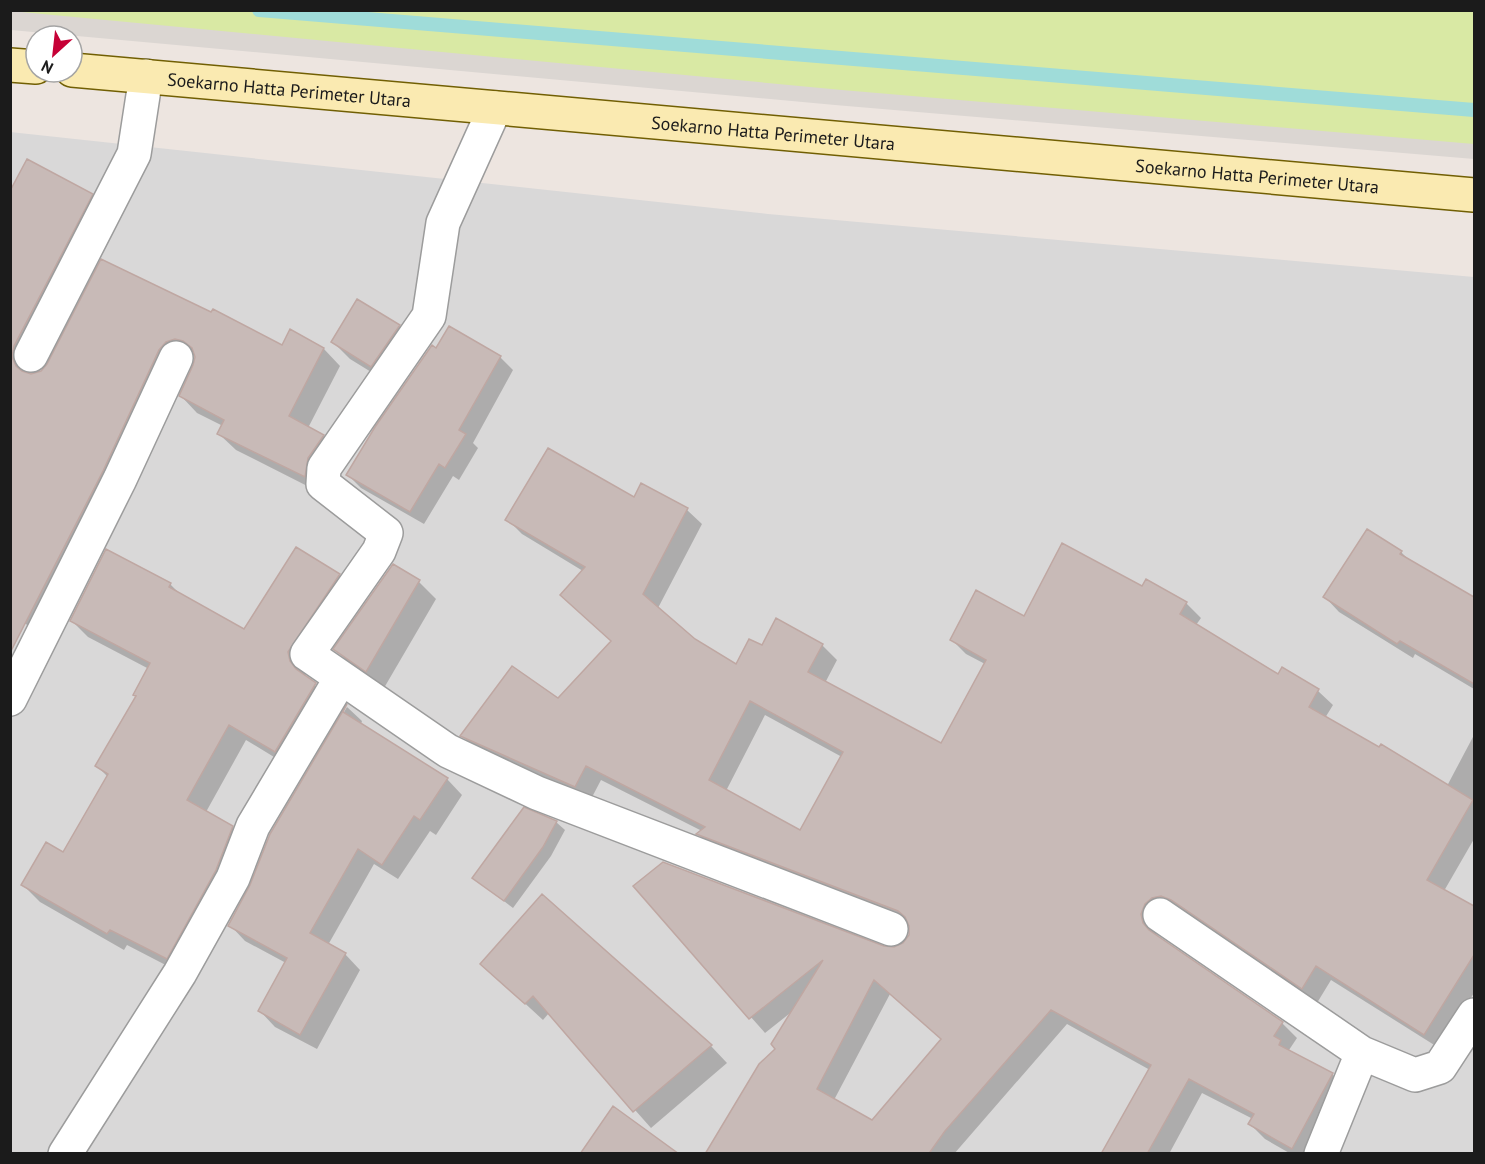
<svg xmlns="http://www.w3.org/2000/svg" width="1485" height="1164" font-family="'PT Sans',sans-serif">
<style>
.residential{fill:#d9d8d8}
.airport{fill:#dbd6d2}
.grass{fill:#d9e9a4}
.shadow{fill:#0003;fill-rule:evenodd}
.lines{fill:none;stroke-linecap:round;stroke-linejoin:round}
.stream{stroke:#9fdcd9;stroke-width:14}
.building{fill:#c8bab7;stroke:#bfa7a2;stroke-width:1.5;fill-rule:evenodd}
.minor-casing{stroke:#9c9c9c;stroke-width:36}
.secondary-casing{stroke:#715f03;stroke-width:36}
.minor{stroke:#fff;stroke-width:33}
.secondary{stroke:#faeab1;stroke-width:33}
.labels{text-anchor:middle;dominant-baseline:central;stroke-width:4.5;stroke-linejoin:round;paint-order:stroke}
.street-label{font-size:18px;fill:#1b1b1b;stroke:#fff}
</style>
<rect width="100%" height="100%" fill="#ede5e0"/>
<path class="residential" d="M 10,132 L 768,214 L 1474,277 L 1474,1153 L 11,1153 Z"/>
<path class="airport" d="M 10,11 L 1474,11 L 1474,159 L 835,105 L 11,30 Z"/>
<path class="grass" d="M 11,11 L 1474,11 L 1474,144 L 842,90 Z"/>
<path class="shadow" d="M 10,194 L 92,195 L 108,211 L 30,364 L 29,374 L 41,372 L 49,365 L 102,261 L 282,347 L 290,332 L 324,349 L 340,366 L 308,428 L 323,436 L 340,452 L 321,493 L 236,450 L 219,434 L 223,426 L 197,413 L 181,396 L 194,366 L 196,356 L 191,355 L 45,634 L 10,616 Z
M 399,326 L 416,343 L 389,383 L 350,359 L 333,342 Z
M 437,350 L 500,357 L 513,370 L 473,443 L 478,448 L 459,480 L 453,476 L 424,524 L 361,488 L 348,475 Z
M 642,485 L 687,510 L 702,524 L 658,608 L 694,640 L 736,666 L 762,647 L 822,645 L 837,660 L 825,683 L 942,745 L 985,664 L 966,654 L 952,640 L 1143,588 L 1186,603 L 1201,618 L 1196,625 L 1278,676 L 1318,691 L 1333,705 L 1325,718 L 1447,786 L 1474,735 L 1474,839 L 1444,891 L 1474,908 L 1474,993 L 1439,1048 L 1331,980 L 1317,1003 L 1156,930 L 1157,937 L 1282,1023 L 1297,1038 L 1289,1050 L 1332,1074 L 1347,1089 L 1312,1154 L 1291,1154 L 1265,1139 L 1250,1124 L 1253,1119 L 1202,1093 L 1169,1154 L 1103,1154 L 1150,1070 L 1067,1024 L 954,1154 L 706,1154 L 777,1049 L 794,1010 L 765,1033 L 636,887 L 885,948 L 895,949 L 904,944 L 910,936 L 910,924 L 713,849 L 698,834 L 702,831 L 601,780 L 590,801 L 477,750 L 462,736 L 558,700 L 612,642 L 583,571 L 522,534 L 507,519 L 635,499 ZM 765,715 L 842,757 L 800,832 L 726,791 ZM 890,994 L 942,1040 L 872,1122 L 834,1100 Z
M 1401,552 L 1411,562 L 1474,600 L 1474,689 L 1415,654 L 1413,658 L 1339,612 L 1325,597 Z
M 393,566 L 419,582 L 436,599 L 384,688 L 352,666 L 335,649 Z
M 339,575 L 355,592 L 304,670 L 306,677 L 332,701 L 292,768 L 246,740 L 206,812 L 232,827 L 249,844 L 183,974 L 127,945 L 124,950 L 40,902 L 23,885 L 64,854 L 108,777 L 97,766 L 137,697 L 149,669 L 88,637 L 72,621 L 170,584 L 183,597 L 244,631 Z
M 347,707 L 362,721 L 361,724 L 447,779 L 462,795 L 436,835 L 430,831 L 398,879 L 374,864 L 328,945 L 345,954 L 360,970 L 317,1049 L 275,1027 L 260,1011 L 286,963 L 245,941 L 230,925 L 252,886 L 271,835 Z
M 556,822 L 565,830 L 551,856 L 513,908 L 474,878 Z
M 482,964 L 711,1046 L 727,1063 L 651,1128 L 549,1013 L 543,1020 Z"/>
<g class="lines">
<path class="stream" d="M 259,10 L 1474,110"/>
</g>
<path class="building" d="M 27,159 L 93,194 L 14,346 L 12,357 L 16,366 L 22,371 L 31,374 L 41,371 L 47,364 L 101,259 L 211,312 L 213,309 L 282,345 L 290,329 L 324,348 L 289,416 L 324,435 L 308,458 L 305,477 L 217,434 L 224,420 L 179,396 L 193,365 L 195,357 L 192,348 L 183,341 L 175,339 L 166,342 L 159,350 L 103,471 L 10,653 L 10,191 Z
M 357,299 L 400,325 L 371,367 L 331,342 Z
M 449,326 L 501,356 L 459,430 L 466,434 L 445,468 L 439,464 L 410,512 L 346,475 L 375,427 L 432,345 L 436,348 Z
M 548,448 L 634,497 L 641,483 L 688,508 L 643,594 L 695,639 L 736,664 L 749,639 L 762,645 L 776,618 L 823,644 L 808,672 L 941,743 L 986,660 L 950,640 L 976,590 L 1024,616 L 1062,543 L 1142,586 L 1146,579 L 1187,602 L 1180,614 L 1278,674 L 1282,667 L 1319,689 L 1309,707 L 1379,747 L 1381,744 L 1473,800 L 1427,880 L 1474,906 L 1474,955 L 1424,1035 L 1316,966 L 1302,989 L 1171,900 L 1161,896 L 1152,898 L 1145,904 L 1141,914 L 1143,923 L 1149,930 L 1283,1022 L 1274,1036 L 1281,1040 L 1279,1045 L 1333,1073 L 1292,1149 L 1248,1124 L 1254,1114 L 1189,1079 L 1147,1154 L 1101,1154 L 1151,1065 L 1051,1010 L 945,1131 L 930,1152 L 932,1154 L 705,1154 L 759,1064 L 775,1049 L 771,1044 L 823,960 L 749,1019 L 633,886 L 663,862 L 884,946 L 894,947 L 903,943 L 909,935 L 909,926 L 905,917 L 898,911 L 696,834 L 705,827 L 586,766 L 575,787 L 460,736 L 512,666 L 558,698 L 611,641 L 560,595 L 585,567 L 505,520 ZM 750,701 L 843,752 L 800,830 L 709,780 ZM 874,980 L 941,1039 L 872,1120 L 817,1089 Z
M 1367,529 L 1402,551 L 1400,554 L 1474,597 L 1474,684 L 1400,641 L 1397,644 L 1323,597 Z
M 296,547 L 340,574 L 288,652 L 290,661 L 296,669 L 316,683 L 275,752 L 229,725 L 187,800 L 233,826 L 216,870 L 167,959 L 110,930 L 107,934 L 21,885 L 46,842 L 63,852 L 108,774 L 95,766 L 136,696 L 133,695 L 150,663 L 70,621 L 106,549 L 171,583 L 169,587 L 244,629 Z
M 393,564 L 420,580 L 366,672 L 333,649 Z
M 347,704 L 343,712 L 448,778 L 420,820 L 414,816 L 382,865 L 358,849 L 310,933 L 346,953 L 300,1035 L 258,1011 L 287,958 L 228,926 L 250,885 L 270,834 Z
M 524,807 L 557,821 L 543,847 L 504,901 L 472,878 Z
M 542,894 L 712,1045 L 633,1112 L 533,996 L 525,1004 L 480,964 Z
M 613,1106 L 679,1154 L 580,1154 Z"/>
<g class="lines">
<defs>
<path id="minor" d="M 495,108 L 443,223 L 429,316 L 324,468 L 323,484 L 386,533 L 379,551 L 307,654 L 448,751 L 537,793 L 891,929
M 31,355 L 134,154 L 146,76
M 10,699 L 120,479 L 176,358
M 1160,915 L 1362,1053 L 1415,1075 L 1440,1067 L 1474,1015
M 65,1154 L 180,973 L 233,878 L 253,826 L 341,678
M 1321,1154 L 1362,1053"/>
<g id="secondary">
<path d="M 10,65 L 36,67"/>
<path id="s1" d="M 72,70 L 1474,195"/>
</g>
</defs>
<use href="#minor" class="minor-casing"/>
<use href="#secondary" class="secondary-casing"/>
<use href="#minor" class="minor"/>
<use href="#secondary" class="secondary"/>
</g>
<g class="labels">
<g class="street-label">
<text stroke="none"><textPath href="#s1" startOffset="218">Soekarno Hatta Perimeter Utara</textPath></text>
<text stroke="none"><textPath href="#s1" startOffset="704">Soekarno Hatta Perimeter Utara</textPath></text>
<text stroke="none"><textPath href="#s1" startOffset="1190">Soekarno Hatta Perimeter Utara</textPath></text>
</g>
</g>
<rect width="1485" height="1164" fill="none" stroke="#1b1b1b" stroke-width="24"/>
<g transform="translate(54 54) rotate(207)"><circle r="28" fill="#ffffff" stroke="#a4a4a4" stroke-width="1.5"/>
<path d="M0-4.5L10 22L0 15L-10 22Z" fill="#c60036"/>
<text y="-9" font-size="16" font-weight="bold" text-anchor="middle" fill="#1b1b1b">N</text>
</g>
</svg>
